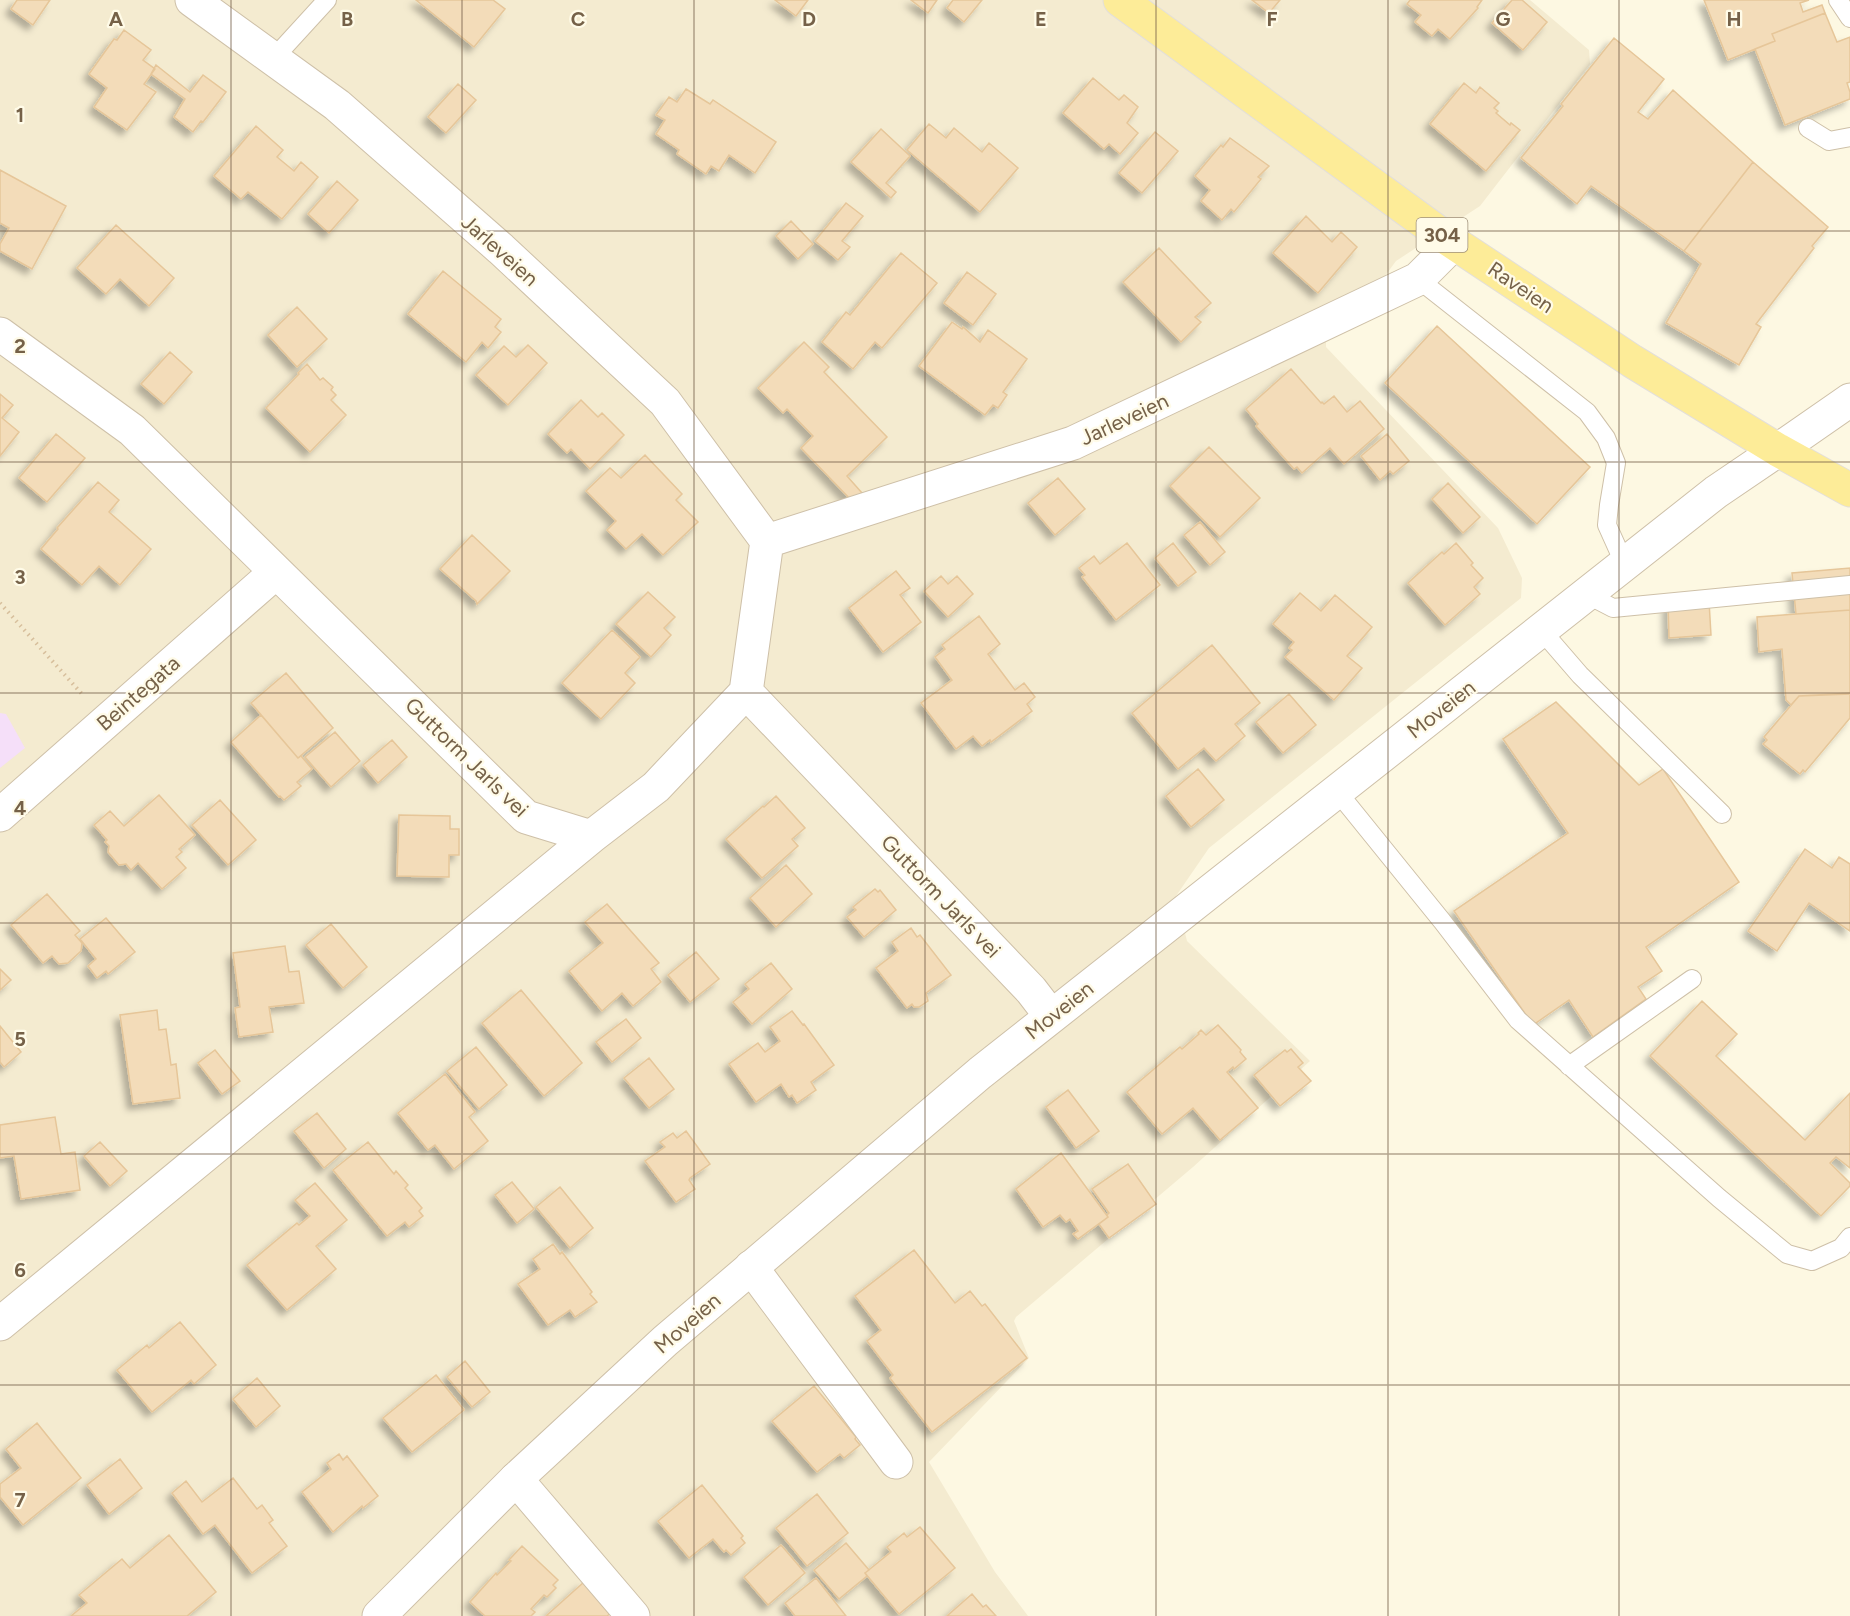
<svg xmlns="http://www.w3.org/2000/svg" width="1850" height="1616" font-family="Figtree,sans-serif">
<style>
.residential{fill:#f4ebd0}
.education{fill:#f5dff9}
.building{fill:#f3dcb9;stroke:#e6c699;stroke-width:1.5;filter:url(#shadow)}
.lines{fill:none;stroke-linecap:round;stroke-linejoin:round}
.service-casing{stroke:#cec0a8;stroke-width:20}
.minor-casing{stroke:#cec0a8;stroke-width:35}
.tertiary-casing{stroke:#cec0a8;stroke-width:35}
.primary-casing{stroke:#e3dfda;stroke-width:35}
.path{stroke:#d7bf9c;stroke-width:4;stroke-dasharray:1.5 4.5;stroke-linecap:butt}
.service{stroke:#fff;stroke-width:18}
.minor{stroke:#fff;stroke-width:33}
.tertiary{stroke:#fff;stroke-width:33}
.primary{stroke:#fdec98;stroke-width:33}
.grid{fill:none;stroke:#756148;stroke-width:1.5;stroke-opacity:0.55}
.labels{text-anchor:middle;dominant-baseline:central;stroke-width:4.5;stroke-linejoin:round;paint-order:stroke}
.shield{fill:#fffbe8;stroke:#9e8f78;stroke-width:1.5}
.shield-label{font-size:20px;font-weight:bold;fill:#756148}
.street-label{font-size:21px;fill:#756148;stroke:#fffbe8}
.grid-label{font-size:20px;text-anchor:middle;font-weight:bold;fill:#756148;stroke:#fffbe8;stroke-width:4.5;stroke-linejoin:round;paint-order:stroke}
</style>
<defs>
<filter id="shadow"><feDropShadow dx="-5.5" dy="5.5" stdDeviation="3" flood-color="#0004"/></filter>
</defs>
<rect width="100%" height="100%" fill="#fdf8e2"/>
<path class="residential" d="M 0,0 L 1530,0 L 1589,50 L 1590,64 L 1480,206 L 1396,261 L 1382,280 L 1326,331 L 1326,347 L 1498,528 L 1522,578 L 1521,598 L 1209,848 L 1176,896 L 1187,941 L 1310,1061 L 1193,1167 L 1016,1317 L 1014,1321 L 1029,1358 L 929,1462 L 995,1572 L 1028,1616 L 0,1616 Z"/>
<path class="education" d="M 0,713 L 6,714 L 25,748 L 0,768 Z"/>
<path class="building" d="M 17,0 L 50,0 L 33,25 L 11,9 Z
M 416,0 L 493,0 L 505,9 L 474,47 Z
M 775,0 L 808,0 L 796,16 Z
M 911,0 L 937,0 L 928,13 Z
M 953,0 L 982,0 L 964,22 L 947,8 Z
M 1252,0 L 1280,0 L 1269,13 Z
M 1410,0 L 1482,0 L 1477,7 L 1478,8 L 1450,39 L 1438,29 L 1432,36 L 1415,22 L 1421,15 L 1407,4 Z
M 1512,0 L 1522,0 L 1547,22 L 1523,50 L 1492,23 Z
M 1704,0 L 1809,0 L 1800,3 L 1803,12 L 1822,5 L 1825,13 L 1772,34 L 1775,41 L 1728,60 Z
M 1825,13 L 1837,42 L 1850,37 L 1850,82 L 1847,83 L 1850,92 L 1850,99 L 1785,125 L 1755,49 L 1775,41 L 1772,34 Z
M 124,30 L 151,50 L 143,60 L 155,69 L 144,84 L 156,92 L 127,130 L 94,107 L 107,88 L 89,74 L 114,39 L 117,40 Z
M 1614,38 L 1664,79 L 1638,112 L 1648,119 L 1673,90 L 1753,162 L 1684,251 L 1591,186 L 1577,204 L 1521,158 L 1563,106 L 1561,104 Z
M 156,65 L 190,92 L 203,75 L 226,92 L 203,122 L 201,121 L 193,132 L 174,117 L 185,99 L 151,74 Z
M 1093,78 L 1119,100 L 1124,95 L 1138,107 L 1127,123 L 1138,133 L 1120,154 L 1109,144 L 1104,149 L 1063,113 Z
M 1464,83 L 1476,93 L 1480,87 L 1499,103 L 1494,108 L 1498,111 L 1496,113 L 1510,125 L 1511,123 L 1520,130 L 1486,171 L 1430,124 Z
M 458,84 L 476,100 L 446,133 L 428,117 Z
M 686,89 L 710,104 L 713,100 L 776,142 L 755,173 L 729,155 L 719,171 L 711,166 L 706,174 L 677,154 L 679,150 L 656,134 L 665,120 L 656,115 L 669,97 L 677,102 Z
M 929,124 L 946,138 L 954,128 L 982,152 L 989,143 L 1018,168 L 980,212 L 907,150 Z
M 256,126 L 283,150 L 277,157 L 294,171 L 301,162 L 318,177 L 282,219 L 248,192 L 241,199 L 214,176 Z
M 881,129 L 910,156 L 886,183 L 896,192 L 891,198 L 851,162 Z
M 1155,132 L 1178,151 L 1142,193 L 1119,173 Z
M 1230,138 L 1269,166 L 1258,177 L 1261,179 L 1234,212 L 1231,209 L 1222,220 L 1201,201 L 1210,190 L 1195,176 L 1221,145 L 1223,147 Z
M 1753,162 L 1828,227 L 1812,246 L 1814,248 L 1756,324 L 1761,327 L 1739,365 L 1666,323 L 1701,264 L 1684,251 Z
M 0,170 L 66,206 L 32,269 L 0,251 L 0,244 L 9,228 L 0,223 Z
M 337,181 L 358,200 L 329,233 L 308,214 Z
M 846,203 L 863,216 L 842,241 L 850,247 L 838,260 L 815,241 Z
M 1306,216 L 1332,242 L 1341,232 L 1357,247 L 1318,293 L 1273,253 Z
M 791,221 L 813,244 L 798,259 L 776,236 Z
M 116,225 L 174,278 L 149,306 L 120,279 L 106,294 L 77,268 Z
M 1159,248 L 1211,303 L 1195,317 L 1201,322 L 1181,342 L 1123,282 Z
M 901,253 L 937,283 L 882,348 L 875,342 L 853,369 L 822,342 L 846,312 L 850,315 Z
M 443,271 L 501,319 L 495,327 L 501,332 L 488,348 L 482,342 L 466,362 L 408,314 Z
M 967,272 L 996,294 L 973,325 L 944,303 Z
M 297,307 L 327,339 L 297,367 L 268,335 Z
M 952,322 L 962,329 L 963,327 L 980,342 L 988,330 L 1027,359 L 1003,392 L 1007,395 L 998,408 L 993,405 L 985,415 L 919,366 Z
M 1437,326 L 1590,467 L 1537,524 L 1385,383 Z
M 804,342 L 829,367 L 824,372 L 887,437 L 847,476 L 862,493 L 853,502 L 801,448 L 813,436 L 787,409 L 783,413 L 758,388 Z
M 528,345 L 547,363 L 508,405 L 476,375 L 504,346 L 516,357 Z
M 170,352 L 192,372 L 164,404 L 141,384 Z
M 307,364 L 320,380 L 323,378 L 333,387 L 331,390 L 336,395 L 331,400 L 346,415 L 310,452 L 266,408 L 299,374 L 298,373 Z
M 1291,369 L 1321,403 L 1322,402 L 1324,404 L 1334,396 L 1347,412 L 1360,401 L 1384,429 L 1344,464 L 1330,448 L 1302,473 L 1297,467 L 1294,469 L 1256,426 L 1258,424 L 1246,409 Z
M 0,394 L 13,405 L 2,418 L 19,432 L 0,456 Z
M 581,400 L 598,417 L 602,413 L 624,435 L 590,469 L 571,449 L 567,453 L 548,434 Z
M 56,434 L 85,458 L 47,502 L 19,478 Z
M 1387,434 L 1409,461 L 1393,474 L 1390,471 L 1380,480 L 1361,456 Z
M 1209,447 L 1260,498 L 1220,537 L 1170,486 Z
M 645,455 L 682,494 L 676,500 L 698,522 L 663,555 L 642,534 L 626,549 L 607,530 L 616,521 L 586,491 L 610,468 L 621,478 Z
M 1058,478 L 1085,509 L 1055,535 L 1028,503 Z
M 98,482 L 119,500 L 109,512 L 151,549 L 120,585 L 99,566 L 82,585 L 41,549 L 58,529 L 57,528 Z
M 1448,483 L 1480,517 L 1463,533 L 1432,499 Z
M 1200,522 L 1225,552 L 1210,565 L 1184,535 Z
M 472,535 L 510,571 L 477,604 L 476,601 L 440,569 Z
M 1127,543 L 1160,585 L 1116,620 L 1082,577 L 1085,575 L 1079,568 L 1094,556 L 1100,564 Z
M 1173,543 L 1196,572 L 1178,586 L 1155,558 Z
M 1456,543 L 1473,563 L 1471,565 L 1483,578 L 1474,587 L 1480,594 L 1445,625 L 1408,583 L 1442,552 L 1444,554 Z
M 1850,568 L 1850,610 L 1796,614 L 1792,573 Z
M 896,571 L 910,588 L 900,595 L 921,622 L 883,652 L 849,608 Z
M 941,576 L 948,584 L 957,576 L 973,594 L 948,617 L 924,591 Z
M 648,592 L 675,617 L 664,628 L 671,635 L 651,657 L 616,624 Z
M 1300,593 L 1321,611 L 1335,595 L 1372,627 L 1347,656 L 1362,668 L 1334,700 L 1285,657 L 1292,650 L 1289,648 L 1294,642 L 1273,624 Z
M 1709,601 L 1711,635 L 1669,638 L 1668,603 Z
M 1850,610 L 1850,694 L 1799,696 L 1791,705 L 1786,700 L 1782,649 L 1759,652 L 1757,617 Z
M 979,616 L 1000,644 L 988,654 L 1015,690 L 1024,683 L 1035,697 L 1027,704 L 1032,711 L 991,742 L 990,740 L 982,746 L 973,736 L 956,749 L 921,703 L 952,680 L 935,657 L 945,649 L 942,645 Z
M 612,630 L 640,657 L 625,673 L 635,683 L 601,719 L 562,683 Z
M 1212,645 L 1260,703 L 1235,724 L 1245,736 L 1216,761 L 1204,748 L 1178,769 L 1132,713 Z
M 286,673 L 333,728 L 298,758 L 251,703 Z
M 1850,693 L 1850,718 L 1805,772 L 1803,770 L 1800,774 L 1763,744 L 1767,740 L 1764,737 L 1799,696 Z
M 1289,694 L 1316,725 L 1283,753 L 1256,722 Z
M 1556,702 L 1639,785 L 1663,769 L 1739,882 L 1646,947 L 1662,971 L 1638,987 L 1646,999 L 1593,1037 L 1569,1000 L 1533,1025 L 1454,911 L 1568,833 L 1503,739 Z
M 261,715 L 298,758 L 301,756 L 312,769 L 297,782 L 301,786 L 284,800 L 280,796 L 279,797 L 231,742 Z
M 335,732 L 360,761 L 331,787 L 305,757 Z
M 392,740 L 407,757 L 378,783 L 363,765 Z
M 1198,769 L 1224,800 L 1191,827 L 1166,796 Z
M 159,795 L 195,835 L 179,849 L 182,852 L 176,857 L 186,868 L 162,889 L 138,863 L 131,870 L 126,864 L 119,865 L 108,852 L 109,846 L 105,842 L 107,840 L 94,825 L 110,811 L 124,826 Z
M 776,796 L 805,828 L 792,839 L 798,846 L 762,878 L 726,839 L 763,806 L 764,807 Z
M 220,800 L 256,840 L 228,865 L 192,825 Z
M 399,815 L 450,816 L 450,829 L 459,829 L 459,855 L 449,855 L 449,877 L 397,876 Z
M 1805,849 L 1832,868 L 1839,857 L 1850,864 L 1850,931 L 1809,903 L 1777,951 L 1748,931 Z
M 786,865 L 812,894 L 776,927 L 750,898 Z
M 875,889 L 878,892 L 880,890 L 896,910 L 864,937 L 847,917 L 856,910 L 853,907 Z
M 47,894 L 80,931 L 75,935 L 82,943 L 81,951 L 68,963 L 59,964 L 52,956 L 43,963 L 11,925 Z
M 607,904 L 659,963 L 651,969 L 661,982 L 633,1006 L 622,993 L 602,1011 L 569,971 L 603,943 L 585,922 Z
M 106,918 L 135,952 L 108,974 L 106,971 L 97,978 L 88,966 L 96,959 L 80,939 Z
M 331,924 L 367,967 L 343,988 L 306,945 Z
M 911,928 L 917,937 L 920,935 L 951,975 L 926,993 L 928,1001 L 919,1007 L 914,1007 L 912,1004 L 907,1008 L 876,968 L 898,951 L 892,942 Z
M 285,946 L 289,972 L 299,971 L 304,1003 L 269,1007 L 273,1032 L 239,1037 L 235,1008 L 240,1007 L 233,953 Z
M 696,952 L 719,979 L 690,1002 L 668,975 Z
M 771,963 L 792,989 L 752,1024 L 733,1002 L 749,989 L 745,984 Z
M 0,969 L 11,980 L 0,990 Z
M 521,990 L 582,1063 L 544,1096 L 482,1023 Z
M 1702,1001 L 1737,1034 L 1716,1056 L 1805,1140 L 1850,1093 L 1850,1168 L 1836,1157 L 1830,1163 L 1850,1183 L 1850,1186 L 1821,1216 L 1650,1056 Z
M 157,1010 L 159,1030 L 166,1029 L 171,1065 L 176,1064 L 180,1098 L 133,1104 L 120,1015 Z
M 792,1011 L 803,1025 L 804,1024 L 834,1065 L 811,1082 L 816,1090 L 797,1103 L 792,1095 L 789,1097 L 781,1084 L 756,1102 L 729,1064 L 758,1043 L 765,1052 L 780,1041 L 770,1027 Z
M 626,1019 L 641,1038 L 612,1062 L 596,1042 Z
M 1218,1025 L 1241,1050 L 1240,1052 L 1246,1059 L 1234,1069 L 1233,1067 L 1227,1072 L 1258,1108 L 1220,1140 L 1193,1108 L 1162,1134 L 1127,1092 L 1180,1047 L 1182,1049 L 1199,1034 L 1198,1033 L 1201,1030 L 1206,1035 Z
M 0,1026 L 21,1052 L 4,1067 L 0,1062 Z
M 476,1047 L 507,1085 L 479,1109 L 447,1071 Z
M 1291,1049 L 1303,1063 L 1298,1067 L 1311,1081 L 1280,1106 L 1254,1075 L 1285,1050 L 1287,1052 Z
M 215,1050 L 240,1081 L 222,1094 L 198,1063 Z
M 649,1058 L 674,1089 L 649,1108 L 624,1078 Z
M 445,1074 L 475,1112 L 469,1117 L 488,1141 L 454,1169 L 435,1145 L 428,1150 L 398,1113 Z
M 1068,1090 L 1099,1131 L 1076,1148 L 1046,1107 Z
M 317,1113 L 346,1149 L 324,1168 L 294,1131 Z
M 55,1117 L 61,1154 L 75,1152 L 80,1190 L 21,1199 L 14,1156 L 0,1158 L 0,1125 Z
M 686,1131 L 710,1164 L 690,1178 L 689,1180 L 695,1189 L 676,1202 L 645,1161 L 665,1147 L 660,1142 L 673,1133 L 677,1138 Z
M 100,1142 L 127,1171 L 110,1186 L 84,1156 Z
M 368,1142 L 394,1174 L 396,1171 L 408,1185 L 405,1188 L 422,1208 L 419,1211 L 423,1216 L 409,1227 L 405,1222 L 387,1236 L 333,1170 Z
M 1061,1153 L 1108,1217 L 1078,1239 L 1073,1234 L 1078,1231 L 1070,1219 L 1066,1222 L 1060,1215 L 1043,1227 L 1016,1189 Z
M 1128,1164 L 1156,1204 L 1109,1238 L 1099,1224 L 1108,1217 L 1107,1215 L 1109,1213 L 1092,1189 Z
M 512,1182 L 534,1209 L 517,1223 L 495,1195 Z
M 315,1183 L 347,1220 L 316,1246 L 336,1269 L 287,1310 L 247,1265 L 297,1223 L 299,1225 L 310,1216 L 295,1200 Z
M 560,1187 L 593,1228 L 570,1248 L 536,1207 Z
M 553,1244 L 560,1254 L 562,1252 L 592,1292 L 590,1294 L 597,1302 L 575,1317 L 570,1310 L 548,1325 L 518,1284 L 540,1269 L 533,1259 Z
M 914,1250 L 955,1303 L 970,1291 L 982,1306 L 985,1304 L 1027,1358 L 932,1432 L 890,1378 L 893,1375 L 867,1341 L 881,1330 L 855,1296 Z
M 180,1322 L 216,1365 L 194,1384 L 191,1380 L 152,1412 L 117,1370 L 147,1345 L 149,1348 Z
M 465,1361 L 490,1392 L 472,1407 L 447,1377 Z
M 436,1375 L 464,1410 L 412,1452 L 383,1418 Z
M 257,1378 L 280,1406 L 256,1427 L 233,1399 Z
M 814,1386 L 856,1437 L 855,1439 L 860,1445 L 844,1458 L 840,1454 L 817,1472 L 772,1421 Z
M 37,1423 L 81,1478 L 23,1525 L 0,1497 L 0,1484 L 21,1468 L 6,1449 Z
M 339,1454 L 343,1460 L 347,1456 L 378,1496 L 363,1508 L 362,1506 L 333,1532 L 302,1492 L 331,1469 L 327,1463 Z
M 120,1459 L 142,1488 L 109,1514 L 87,1485 Z
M 233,1478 L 257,1509 L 262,1505 L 273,1520 L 269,1523 L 287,1546 L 252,1573 L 215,1525 L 203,1534 L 172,1493 L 186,1481 L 202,1502 Z
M 702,1485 L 743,1536 L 741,1538 L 745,1543 L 731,1555 L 726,1550 L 724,1552 L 713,1539 L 689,1558 L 658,1521 Z
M 817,1494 L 848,1533 L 807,1566 L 776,1528 Z
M 920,1527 L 955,1568 L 899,1614 L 865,1573 L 891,1552 L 887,1547 L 904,1533 L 907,1537 Z
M 169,1535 L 216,1592 L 187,1616 L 71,1616 L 87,1603 L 79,1595 L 122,1559 L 130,1568 Z
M 846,1543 L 869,1570 L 865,1573 L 867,1576 L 839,1599 L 814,1570 Z
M 781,1545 L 805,1573 L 768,1605 L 744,1577 Z
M 522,1546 L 558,1580 L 553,1585 L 556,1588 L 547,1597 L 544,1595 L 531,1609 L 535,1612 L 531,1616 L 485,1616 L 470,1602 L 496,1573 L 497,1575 L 511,1561 L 509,1560 Z
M 816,1578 L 846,1616 L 795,1616 L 785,1603 Z
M 584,1582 L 611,1613 L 607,1616 L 546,1616 Z
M 972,1594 L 983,1607 L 986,1605 L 996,1616 L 947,1616 Z"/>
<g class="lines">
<defs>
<path id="service" d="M 1838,0 L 1850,18
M 273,59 L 327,0
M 1808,128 L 1829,141 L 1850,137
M 1418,279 L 1587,412 L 1606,438 L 1616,463 L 1609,505 L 1607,525 L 1625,565
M 1588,595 L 1613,608 L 1850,585
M 1542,631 L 1580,675 L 1722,814
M 1336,790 L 1442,921 L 1518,1020 L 1719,1198 L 1787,1254 L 1812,1261 L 1841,1248 L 1850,1237
M 1569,1066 L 1692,979"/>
<path id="minor" d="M 192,0 L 337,105 L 501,249 L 665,402 L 767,541 L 746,692
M 0,334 L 132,430 L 526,817 L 591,837 L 656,787 L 746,692 L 1031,990 L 1051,1016
M 1778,450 L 1850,400
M 767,541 L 1073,443 L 1418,279 L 1455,242
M 0,815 L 276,572
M 751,1267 L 896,1462
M 0,1324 L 591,837
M 516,1479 L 633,1616"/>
<path id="tertiary" d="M 379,1616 L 516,1479 L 665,1341 L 980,1073 L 1716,492 L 1778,450"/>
<path id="primary" d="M 1120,0 L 1439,233 L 1632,361 L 1778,450 L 1850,490"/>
</defs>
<use href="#service" class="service-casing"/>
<use href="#minor" class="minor-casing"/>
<use href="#tertiary" class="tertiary-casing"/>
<use href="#primary" class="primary-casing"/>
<path class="path" d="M 0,603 L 82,694"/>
<use href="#service" class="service"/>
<use href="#minor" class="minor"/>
<use href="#tertiary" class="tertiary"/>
<use href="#primary" class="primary"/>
</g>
<path class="grid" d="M 231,0 L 231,1616M 462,0 L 462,1616M 694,0 L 694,1616M 925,0 L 925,1616M 1156,0 L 1156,1616M 1388,0 L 1388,1616M 1619,0 L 1619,1616M 0,231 L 1850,231M 0,462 L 1850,462M 0,693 L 1850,693M 0,923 L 1850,923M 0,1154 L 1850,1154M 0,1385 L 1850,1385"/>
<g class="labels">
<rect class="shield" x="1416.5" y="218" width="51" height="34" rx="4.5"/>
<g class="shield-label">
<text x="1442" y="235">304</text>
</g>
<g class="street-label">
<text transform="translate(500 250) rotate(42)">Jarleveien</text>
<text transform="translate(1521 287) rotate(34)">Raveien</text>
<text transform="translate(1124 419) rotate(-25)">Jarleveien</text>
<text transform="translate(138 693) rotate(-41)">Beintegata</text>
<text transform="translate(1441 709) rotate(-38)">Moveien</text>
<text transform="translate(467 757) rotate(44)">Guttorm Jarls vei</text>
<text transform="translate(941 896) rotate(46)">Guttorm Jarls vei</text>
<text transform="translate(1059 1010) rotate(-38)">Moveien</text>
<text transform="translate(687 1323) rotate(-41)">Moveien</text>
</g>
</g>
<g class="grid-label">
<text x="116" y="26">A</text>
<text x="347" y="26">B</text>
<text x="578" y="26">C</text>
<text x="809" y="26">D</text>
<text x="1041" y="26">E</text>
<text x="1272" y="26">F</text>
<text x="1503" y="26">G</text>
<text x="1734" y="26">H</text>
<text x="20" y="122">1</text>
<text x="20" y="353">2</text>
<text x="20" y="584">3</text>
<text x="20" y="815">4</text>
<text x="20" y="1046">5</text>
<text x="20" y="1277">6</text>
<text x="20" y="1507">7</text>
</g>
</svg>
